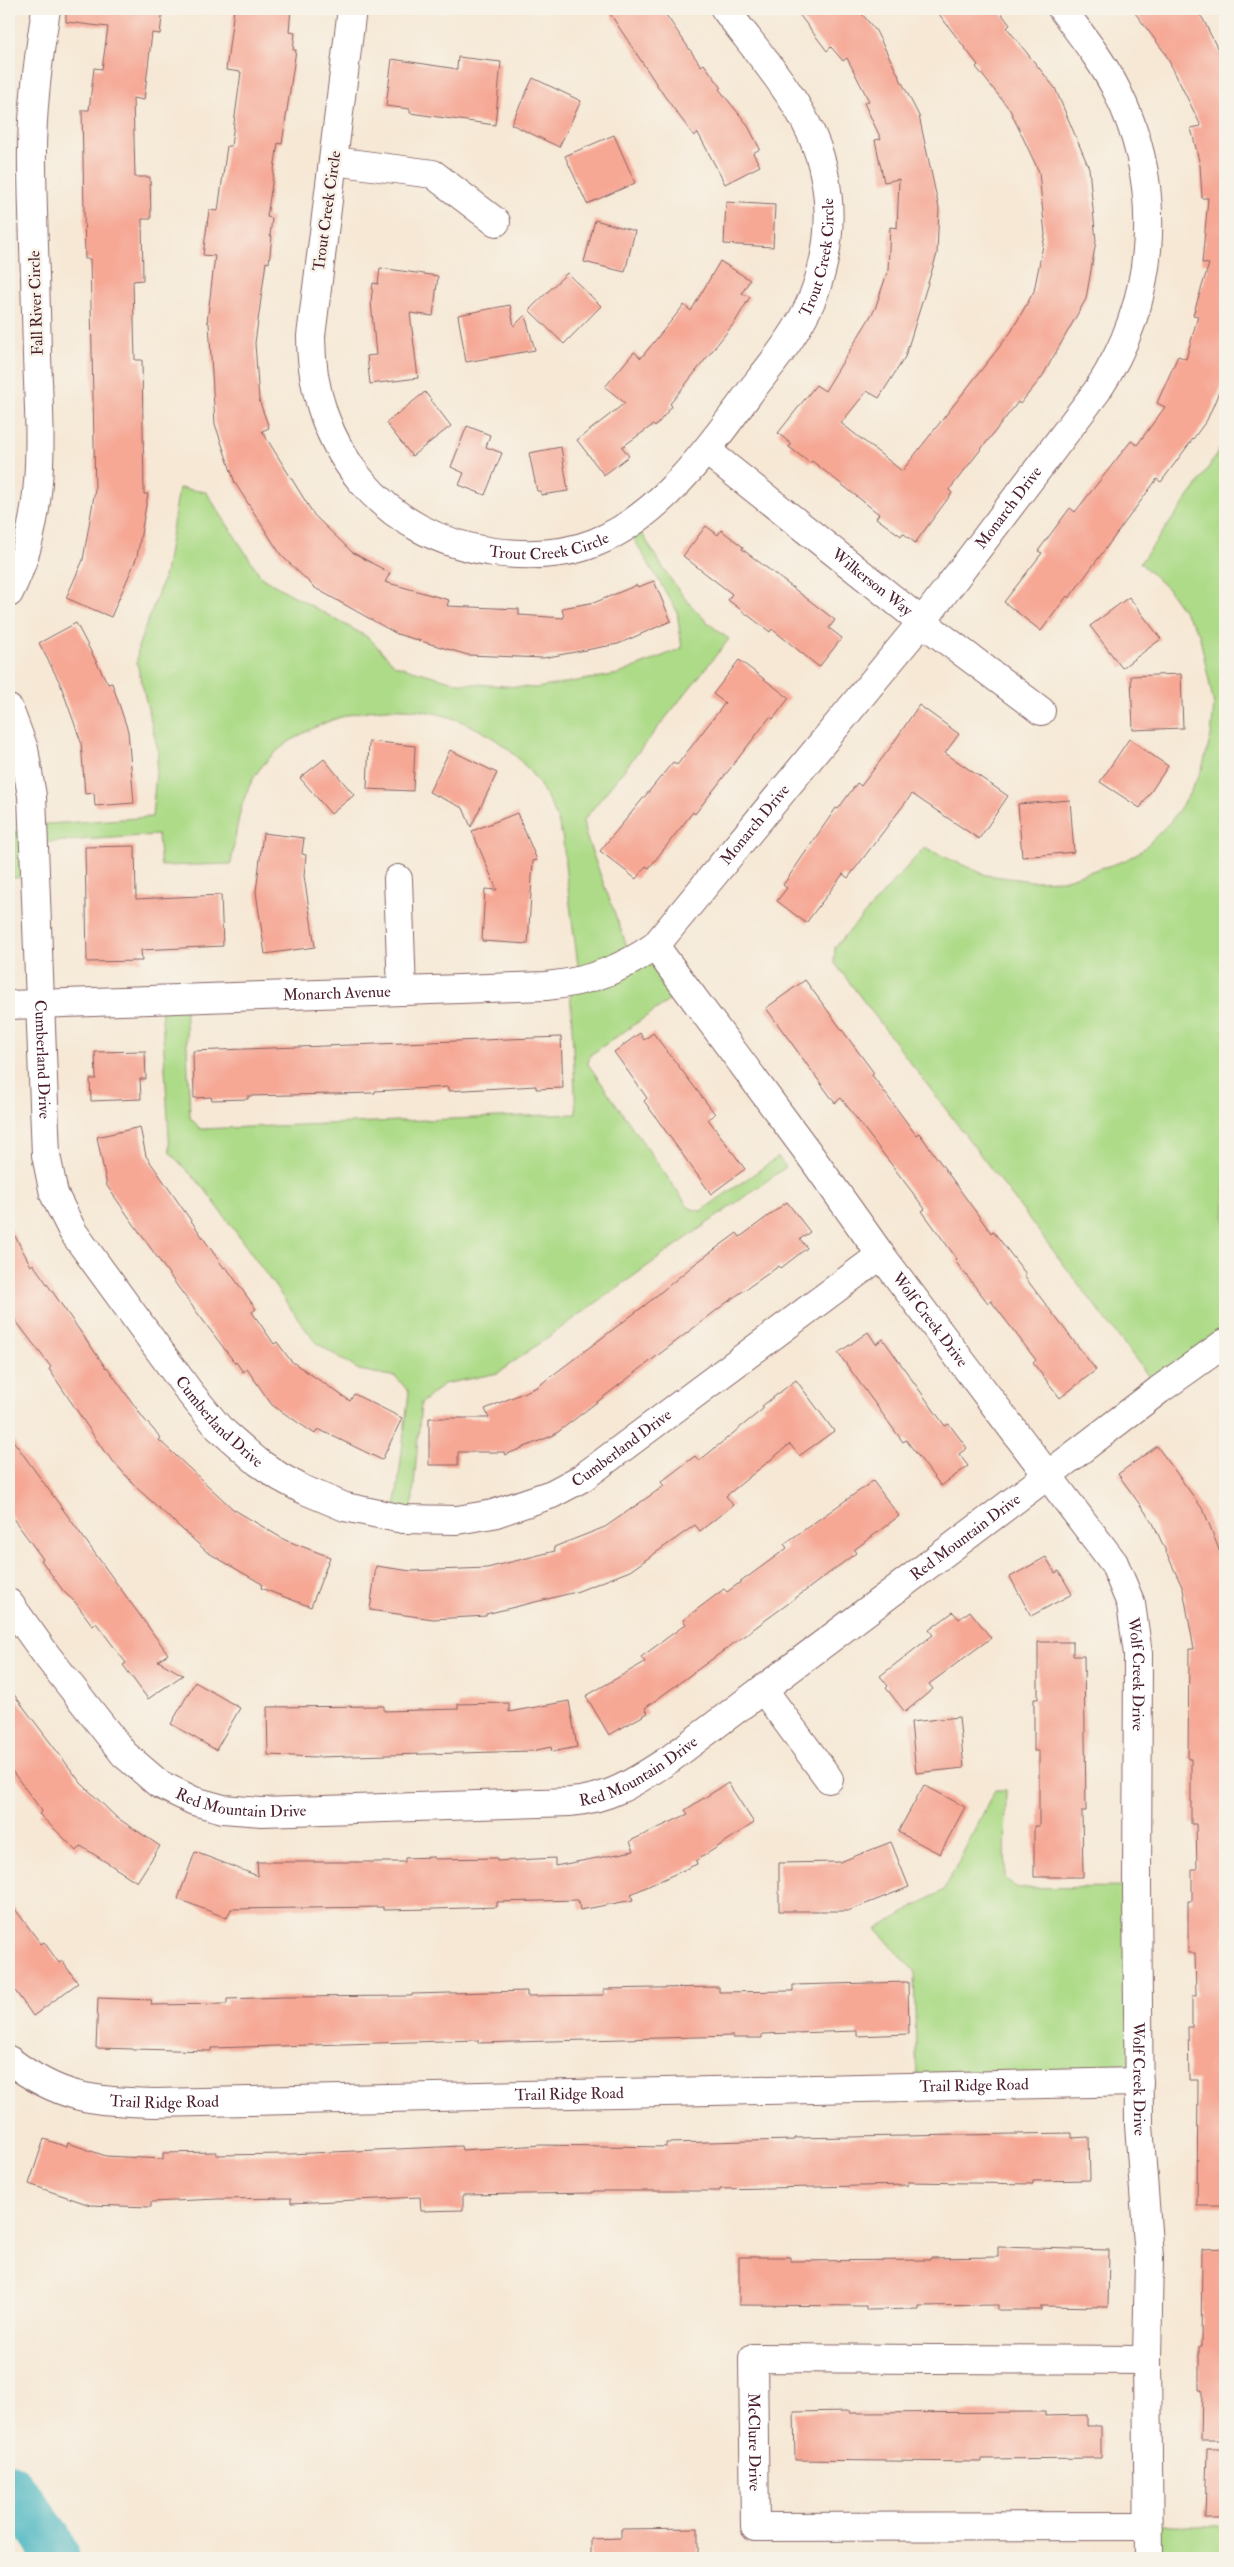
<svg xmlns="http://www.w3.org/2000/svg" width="1234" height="2567" font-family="'IM FELL Double Pica',serif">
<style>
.green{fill:#addb88;stroke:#7c7d5a}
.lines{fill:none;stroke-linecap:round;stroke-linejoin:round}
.river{stroke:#47b5c1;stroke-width:48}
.building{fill:#f6a895}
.minor-casing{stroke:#866566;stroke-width:30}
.minor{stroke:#fff;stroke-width:28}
.labels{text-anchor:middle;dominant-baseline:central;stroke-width:5;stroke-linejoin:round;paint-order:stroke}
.street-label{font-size:16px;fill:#4a1f2b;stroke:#f7f3e8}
</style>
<rect width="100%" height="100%" fill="#f7f3e8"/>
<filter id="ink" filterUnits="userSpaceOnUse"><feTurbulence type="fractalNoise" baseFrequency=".02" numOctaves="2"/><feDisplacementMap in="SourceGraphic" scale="10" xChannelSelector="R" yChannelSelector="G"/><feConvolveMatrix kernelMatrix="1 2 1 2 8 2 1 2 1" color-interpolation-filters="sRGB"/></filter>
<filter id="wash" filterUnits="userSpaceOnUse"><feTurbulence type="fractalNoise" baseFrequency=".0096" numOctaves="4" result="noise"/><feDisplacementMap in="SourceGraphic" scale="20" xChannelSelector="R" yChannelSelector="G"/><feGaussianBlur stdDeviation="1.12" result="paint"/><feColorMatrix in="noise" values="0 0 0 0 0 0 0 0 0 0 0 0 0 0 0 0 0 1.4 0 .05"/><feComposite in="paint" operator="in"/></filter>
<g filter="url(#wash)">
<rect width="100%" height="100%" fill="#f6e8d5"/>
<path class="green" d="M 1225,441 L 1225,1343 L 1159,1390 L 834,962 L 835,947 L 924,848 L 986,875 L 1032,881 L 1063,880 L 1124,861 L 1141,851 L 1171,821 L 1188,796 L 1202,769 L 1211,736 L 1214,705 L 1199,633 L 1168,589 L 1140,563 L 1196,487 Z
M 179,488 L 206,492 L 262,578 L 369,638 L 395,665 L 458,683 L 536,688 L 619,674 L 682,648 L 677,611 L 626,526 L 634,520 C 663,568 683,607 729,639 L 583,821 L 586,836 L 632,960 L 655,946 L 686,989 L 590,1055 L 588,1064 L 689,1208 L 701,1211 L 778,1157 L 786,1167 L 498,1373 L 444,1384 L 421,1403 L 411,1520 L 394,1518 L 409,1392 L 396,1377 L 359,1370 L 315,1342 L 204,1188 L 170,1153 L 161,1001 L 185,1000 L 190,1117 L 200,1129 L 576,1114 L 570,984 L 580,981 C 575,945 571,909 566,873 C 564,859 565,845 561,832 C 557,814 545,792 535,778 C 485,710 392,691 318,726 C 298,735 277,748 263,765 C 239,793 237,829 231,864 L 161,866 L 158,835 L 34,843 L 34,877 L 9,878 L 9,835 L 33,825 L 152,817 L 158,751 L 137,663 L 138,647 L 165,574 Z
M 995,1790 L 1006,1790 L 1005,1877 L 1016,1888 L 1137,1887 L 1139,2082 L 917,2086 L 914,1971 L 876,1929 L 944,1890 Z
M 1148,2526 L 1225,2526 L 1225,2558 L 1149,2558 Z"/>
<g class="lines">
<path class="river" d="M 9,2487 L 46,2536 L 56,2558"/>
</g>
<g id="blocks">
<path class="building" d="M 66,9 L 163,9 L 160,34 L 152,33 L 144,100 L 133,98 L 135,177 L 150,177 L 151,219 L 142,219 L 143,280 L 133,281 L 135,360 L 142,360 L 144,494 L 148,494 L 137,557 L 111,617 L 66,598 L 83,560 L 95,490 L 90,259 L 85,259 L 82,110 L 89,110 L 94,68 L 102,69 L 108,27 L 66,22 Z
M 234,9 L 291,9 L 289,32 L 295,33 L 293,50 L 296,50 L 282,144 L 278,143 L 267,217 L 272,218 L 270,236 L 272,236 L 269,263 L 266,262 L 255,343 L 259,400 L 269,428 L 262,431 L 314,515 L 352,552 L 390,573 L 385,582 L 449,600 L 447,606 L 519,609 L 519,615 L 564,618 L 562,608 L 596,602 L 637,585 L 638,587 L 654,581 L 671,621 L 618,644 L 543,658 L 468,655 L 397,634 L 315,588 L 281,555 L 235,483 L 215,424 L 209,323 L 207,322 L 215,256 L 203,255 L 209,210 L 218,211 L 227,146 L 231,146 L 241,72 L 226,70 Z
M 607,9 L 662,9 L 701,66 L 704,64 L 721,87 L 719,89 L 747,124 L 760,149 L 753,153 L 760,166 L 725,184 L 698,133 L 694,136 L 663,94 Z
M 795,9 L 858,9 L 876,31 L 919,116 L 939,208 L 937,254 L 905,357 L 879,398 L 867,391 L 841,423 L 902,471 L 1011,332 L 1034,291 L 1045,235 L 1039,172 L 1010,110 L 976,67 L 978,65 L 935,9 L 998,9 L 1010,25 L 1007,28 L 1055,88 L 1089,168 L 1096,241 L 1086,299 L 1042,377 L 1020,404 L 1018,402 L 949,490 L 952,493 L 915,543 L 903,533 L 901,536 L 876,518 L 879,514 L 812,461 L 810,463 L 789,447 L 791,444 L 778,433 L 816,385 L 825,391 L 875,309 L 888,270 L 890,227 L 897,228 L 899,179 L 884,182 L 875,140 L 881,139 L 864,103 L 869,101 L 847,58 L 843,61 L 831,47 L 827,51 Z
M 1132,9 L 1195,9 L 1203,19 L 1225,64 L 1225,378 L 1207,420 L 1161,482 L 1157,479 L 1069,598 L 1067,596 L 1041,631 L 1004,602 L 1042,553 L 1038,551 L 1070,508 L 1075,512 L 1131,441 L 1137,445 L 1165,407 L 1157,403 L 1178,356 L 1186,359 L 1198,316 L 1193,315 L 1209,264 L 1202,263 L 1208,198 L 1202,198 L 1200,165 L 1191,128 L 1201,126 L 1165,53 Z
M 458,57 L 501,62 L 495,125 L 410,113 L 410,109 L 386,106 L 392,59 L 457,69 Z
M 533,78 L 581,101 L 559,147 L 511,124 Z
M 614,135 L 635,183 L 587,204 L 565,156 Z
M 726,202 L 775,205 L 773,247 L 724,244 Z
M 595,220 L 635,231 L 625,272 L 584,262 Z
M 720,261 L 750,280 L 742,293 L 750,297 L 735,322 L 670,404 L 672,406 L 655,427 L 653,425 L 622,447 L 629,456 L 604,475 L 577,440 L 625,403 L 605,387 L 634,352 L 641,358 L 684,305 L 691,311 Z
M 380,268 L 438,276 L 433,316 L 410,313 L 418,378 L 370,384 L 367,356 L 376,355 L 371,302 L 373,283 L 378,284 Z
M 567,273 L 601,306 L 564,344 L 529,310 Z
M 510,305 L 514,326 L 525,315 L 535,350 L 466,362 L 458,315 Z
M 425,392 L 451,426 L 412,456 L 386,423 Z
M 467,426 L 490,435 L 486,447 L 502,453 L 485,495 L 459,485 L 464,473 L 451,467 Z
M 561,447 L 568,491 L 541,495 L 541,491 L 537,491 L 529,453 Z
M 706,526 L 718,535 L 721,530 L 743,547 L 742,549 L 835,620 L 829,628 L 842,638 L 819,667 L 772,629 L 770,632 L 728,600 L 732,594 L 683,556 Z
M 1129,597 L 1161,639 L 1122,668 L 1090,626 Z
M 76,623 L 108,684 L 112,683 L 128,731 L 134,803 L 95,806 L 94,793 L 85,794 L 81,742 L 60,683 L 39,643 Z
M 739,660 L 789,698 L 773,719 L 770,717 L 695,814 L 693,812 L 649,868 L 646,866 L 636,879 L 600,851 L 673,762 L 677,765 L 725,703 L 713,694 Z
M 1181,674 L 1183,728 L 1133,730 L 1131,676 Z
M 919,705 L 959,734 L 945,753 L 1008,796 L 979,839 L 912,794 L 848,878 L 843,874 L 806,923 L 777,901 L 787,888 L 783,885 L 836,808 L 838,809 L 857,783 L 861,786 L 890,748 Z
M 1129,739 L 1168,766 L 1140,808 L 1100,782 Z
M 369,741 L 415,746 L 413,791 L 367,789 Z
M 450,750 L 497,773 L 471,827 L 463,808 L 429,792 Z
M 324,759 L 354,795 L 331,814 L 300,778 Z
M 1070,800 L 1074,852 L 1022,857 L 1018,804 Z
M 517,813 L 537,860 L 533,861 L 528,944 L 482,941 L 485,889 L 497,890 L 472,831 Z
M 263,833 L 304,838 L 302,854 L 306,855 L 304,876 L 315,947 L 265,954 L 256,892 Z
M 135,846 L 136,899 L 221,895 L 223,946 L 141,950 L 142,961 L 87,962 L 85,847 Z
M 805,980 L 874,1073 L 872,1075 L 916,1135 L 919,1133 L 991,1233 L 993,1231 L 1026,1274 L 1024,1276 L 1096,1370 L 1060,1398 L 1033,1363 L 1036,1360 L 991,1301 L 988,1303 L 955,1261 L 957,1259 L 922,1211 L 925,1209 L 841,1098 L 835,1103 L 766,1008 Z
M 640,1033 L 644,1040 L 653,1033 L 683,1072 L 715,1114 L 708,1119 L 745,1169 L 711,1194 L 644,1101 L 647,1098 L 614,1052 Z
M 561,1037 L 563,1088 L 536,1089 L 536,1086 L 448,1091 L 448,1087 L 375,1091 L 375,1093 L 248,1096 L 248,1099 L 212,1100 L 211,1097 L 194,1098 L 193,1051 Z
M 145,1051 L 146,1079 L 140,1079 L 141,1099 L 91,1101 L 90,1079 L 96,1079 L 95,1052 Z
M 140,1127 L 146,1156 L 224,1268 L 226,1267 L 256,1309 L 252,1312 L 274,1344 L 277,1342 L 291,1361 L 350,1401 L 354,1394 L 402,1418 L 382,1460 L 318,1429 L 315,1434 L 272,1405 L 247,1369 L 243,1372 L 236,1362 L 235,1363 L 178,1287 L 107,1186 L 97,1137 Z
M 787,1202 L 810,1232 L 800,1239 L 807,1248 L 781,1268 L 779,1266 L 726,1303 L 554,1435 L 505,1455 L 504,1452 L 458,1452 L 458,1465 L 429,1465 L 429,1418 L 489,1418 L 485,1409 L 537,1387 L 644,1306 L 696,1263 L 737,1233 L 740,1237 Z
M 9,1225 L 31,1266 L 33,1264 L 106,1368 L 107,1367 L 144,1419 L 161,1438 L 159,1440 L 233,1509 L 285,1540 L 330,1557 L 311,1607 L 261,1588 L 262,1584 L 207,1552 L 138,1489 L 104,1451 L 49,1369 L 51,1367 L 9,1312 Z
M 868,1332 L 876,1344 L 883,1339 L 945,1426 L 949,1424 L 967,1448 L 959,1454 L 968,1466 L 941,1486 L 906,1440 L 903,1442 L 838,1353 Z
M 796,1380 L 834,1431 L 799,1456 L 790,1444 L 726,1496 L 733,1505 L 700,1531 L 695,1525 L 630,1571 L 576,1592 L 486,1614 L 486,1616 L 433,1619 L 370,1610 L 376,1566 L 411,1571 L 487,1568 L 555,1551 L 554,1547 L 605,1527 L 664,1486 L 661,1482 L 695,1456 L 699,1461 L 764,1408 L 762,1406 Z
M 9,1435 L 168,1654 L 158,1661 L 183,1675 L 148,1699 L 123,1665 L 126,1663 L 96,1623 L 93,1626 L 75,1602 L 64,1592 L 41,1560 L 43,1559 L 9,1513 Z
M 1157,1446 L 1204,1511 L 1225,1565 L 1225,2206 L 1197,2206 L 1198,2080 L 1189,2080 L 1188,2027 L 1192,2027 L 1192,1996 L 1196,1996 L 1195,1953 L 1188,1953 L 1188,1901 L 1192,1901 L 1192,1869 L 1197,1869 L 1196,1824 L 1191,1824 L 1191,1759 L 1188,1759 L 1189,1649 L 1194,1649 L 1183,1589 L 1153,1523 L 1118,1474 Z
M 873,1481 L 899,1516 L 854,1550 L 856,1553 L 789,1603 L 645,1708 L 648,1713 L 609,1735 L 586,1696 L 645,1662 L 641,1657 L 686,1624 L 683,1620 L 724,1589 L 727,1592 L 787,1548 L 784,1544 Z
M 1046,1557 L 1055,1573 L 1059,1571 L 1072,1594 L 1031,1616 L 1010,1577 Z
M 970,1611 L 991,1638 L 929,1684 L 933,1689 L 905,1712 L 886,1688 L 888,1686 L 880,1676 L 933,1635 L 929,1630 L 953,1612 L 959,1619 Z
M 1038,1642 L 1073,1642 L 1073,1656 L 1084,1656 L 1086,1811 L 1082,1811 L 1083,1877 L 1034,1877 L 1034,1826 L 1039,1826 L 1039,1751 L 1034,1751 L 1034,1699 L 1038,1699 Z
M 195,1682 L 240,1708 L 216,1750 L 171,1724 Z
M 9,1688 L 81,1783 L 116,1817 L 160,1846 L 137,1882 L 81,1846 L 77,1851 L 39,1814 L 42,1811 L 9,1767 Z
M 569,1701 L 577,1747 L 552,1752 L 551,1747 L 532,1751 L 317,1757 L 268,1755 L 267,1707 L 384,1706 L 384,1711 L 458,1709 L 458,1704 L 509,1703 L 509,1712 Z
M 959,1717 L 964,1768 L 916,1773 L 911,1722 Z
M 728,1783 L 754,1823 L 696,1861 L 697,1864 L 631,1894 L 633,1900 L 580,1910 L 578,1900 L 497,1902 L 497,1907 L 434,1909 L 383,1910 L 383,1907 L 231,1909 L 227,1918 L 178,1899 L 195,1852 L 258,1876 L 257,1862 L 405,1862 L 405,1858 L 434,1857 L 434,1859 L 497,1858 L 497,1861 L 555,1858 L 555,1866 L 634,1851 L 630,1841 L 688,1814 L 685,1810 Z
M 924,1785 L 965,1807 L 940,1854 L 898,1832 Z
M 891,1842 L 909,1887 L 848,1911 L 779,1911 L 779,1863 L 840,1862 Z
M 9,1901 L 41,1944 L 44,1942 L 59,1963 L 62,1961 L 78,1983 L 33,2016 L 9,1982 Z
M 908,1982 L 909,2034 L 857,2036 L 857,2031 L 762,2034 L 762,2038 L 733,2038 L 733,2036 L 478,2043 L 478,2040 L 211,2048 L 211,2051 L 96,2048 L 98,1998 L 152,2000 L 151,2005 L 227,2004 L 227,1999 L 285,1997 L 412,1996 L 412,1994 L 527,1991 L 527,1996 L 604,1995 L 604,1989 L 655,1988 L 719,1987 L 719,1992 L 793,1991 L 793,1985 Z
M 1072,2133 L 1072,2138 L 1089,2137 L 1090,2180 L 1033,2181 L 1033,2184 L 908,2182 L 908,2185 L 720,2189 L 720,2191 L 593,2191 L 593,2193 L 463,2195 L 463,2210 L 421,2211 L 420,2197 L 291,2203 L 291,2198 L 218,2199 L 151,2202 L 151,2207 L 90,2205 L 29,2184 L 44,2139 L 67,2147 L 68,2143 L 106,2156 L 163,2159 L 163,2153 L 216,2152 L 216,2155 L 290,2154 L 461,2146 L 462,2150 L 541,2145 L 666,2147 L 666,2143 L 795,2140 L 795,2138 Z
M 998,2247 L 1109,2250 L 1108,2307 L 1041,2306 L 1041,2310 L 998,2310 L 998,2305 L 919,2306 L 919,2309 L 866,2310 L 866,2306 L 739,2305 L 739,2257 L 790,2257 L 790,2261 L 930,2260 L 930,2258 L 998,2257 Z
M 1225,2248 L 1225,2440 L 1201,2440 L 1202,2390 L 1199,2390 L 1199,2346 L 1201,2346 L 1202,2249 Z
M 850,2411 L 850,2413 L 1045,2412 L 1045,2416 L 1087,2415 L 1087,2426 L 1101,2426 L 1101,2458 L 981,2459 L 981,2462 L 795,2460 L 794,2412 Z
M 1207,2449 L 1225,2449 L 1225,2518 L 1205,2518 Z
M 698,2528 L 698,2558 L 591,2558 L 591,2539 L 621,2538 L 621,2529 Z"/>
</g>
</g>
<g filter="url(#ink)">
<use href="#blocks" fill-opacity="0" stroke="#866566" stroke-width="1"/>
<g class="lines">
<defs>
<g id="minor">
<path id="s1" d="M 352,9 L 311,336 C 311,447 382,537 494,552 C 527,556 562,556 594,543 C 661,517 712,444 753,388 C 775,360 798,332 812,299 C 828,259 833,215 824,173 C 812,111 762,59 725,9"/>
<path d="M 334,161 L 433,174 L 496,222"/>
<path id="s2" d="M 707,451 L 922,622 L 1041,711"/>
<path d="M 9,593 C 47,518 40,438 37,356 C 36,293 33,230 32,167 C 31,114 38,61 46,9"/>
<path id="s3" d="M 9,709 L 24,749 L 32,796 L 46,1155 L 54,1194 L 73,1232 L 191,1394 L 219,1428 L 258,1462 L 280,1477 L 302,1489 L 345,1507 L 403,1519 L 457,1520 L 493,1514 L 552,1494 L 582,1478 L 881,1255"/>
<path d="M 398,879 L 402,991"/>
<path id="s4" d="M 655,946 L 807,1151 L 881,1255 L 1114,1563 L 1131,1604 L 1138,1654 L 1137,1887 L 1139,2125 L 1149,2257 L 1147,2360 L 1149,2558"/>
<path id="s5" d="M 9,1005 L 546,986 C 588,982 620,970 655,946 L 922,622 L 1097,391 C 1157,301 1165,188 1117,91 C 1103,62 1081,35 1062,9"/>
<path id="s6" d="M 9,1603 L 47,1656 L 124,1754 L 159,1784 L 194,1801 L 223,1809 L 262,1812 L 570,1802 C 611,1799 636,1781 670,1759 L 1048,1475 L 1159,1390 L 1225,1343"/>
<path d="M 763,1689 L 829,1779"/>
<path id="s7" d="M 9,2060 C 60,2099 92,2101 154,2103 L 1139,2082"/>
<path id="s8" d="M 1147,2360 L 753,2358 L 755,2527 L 1148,2526"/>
</g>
</defs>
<use href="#minor" class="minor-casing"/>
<use href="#minor" class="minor"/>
</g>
</g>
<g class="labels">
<g class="street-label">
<text transform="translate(327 211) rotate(-82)">Trout Creek Circle</text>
<text stroke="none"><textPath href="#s1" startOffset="1116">Trout Creek Circle</textPath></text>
<text transform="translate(36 303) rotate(-92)">Fall River Circle</text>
<text stroke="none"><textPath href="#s5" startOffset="1218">Monarch Drive</textPath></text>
<text stroke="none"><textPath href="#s1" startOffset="696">Trout Creek Circle</textPath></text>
<text stroke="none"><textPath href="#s2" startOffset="211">Wilkerson Way</textPath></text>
<text stroke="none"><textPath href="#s5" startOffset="812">Monarch Drive</textPath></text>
<text stroke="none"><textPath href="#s5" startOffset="328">Monarch Avenue</textPath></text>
<text stroke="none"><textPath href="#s3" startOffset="354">Cumberland Drive</textPath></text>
<text stroke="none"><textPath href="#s4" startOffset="464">Wolf Creek Drive</textPath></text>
<text stroke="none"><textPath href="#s3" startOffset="772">Cumberland Drive</textPath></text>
<text stroke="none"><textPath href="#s3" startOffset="1222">Cumberland Drive</textPath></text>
<text stroke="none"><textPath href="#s6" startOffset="1132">Red Mountain Drive</textPath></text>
<text stroke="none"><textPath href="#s4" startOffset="884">Wolf Creek Drive</textPath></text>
<text stroke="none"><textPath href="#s6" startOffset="728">Red Mountain Drive</textPath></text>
<text stroke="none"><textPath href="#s6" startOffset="322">Red Mountain Drive</textPath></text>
<text stroke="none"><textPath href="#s4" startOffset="1289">Wolf Creek Drive</textPath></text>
<text stroke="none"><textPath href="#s7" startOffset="975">Trail Ridge Road</textPath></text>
<text stroke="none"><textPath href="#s7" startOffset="570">Trail Ridge Road</textPath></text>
<text stroke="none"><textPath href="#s7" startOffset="165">Trail Ridge Road</textPath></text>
<text stroke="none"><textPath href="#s8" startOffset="478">McClure Drive</textPath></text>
</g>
</g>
<rect width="1234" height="2567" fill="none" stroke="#f7f3e8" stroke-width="30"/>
</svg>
